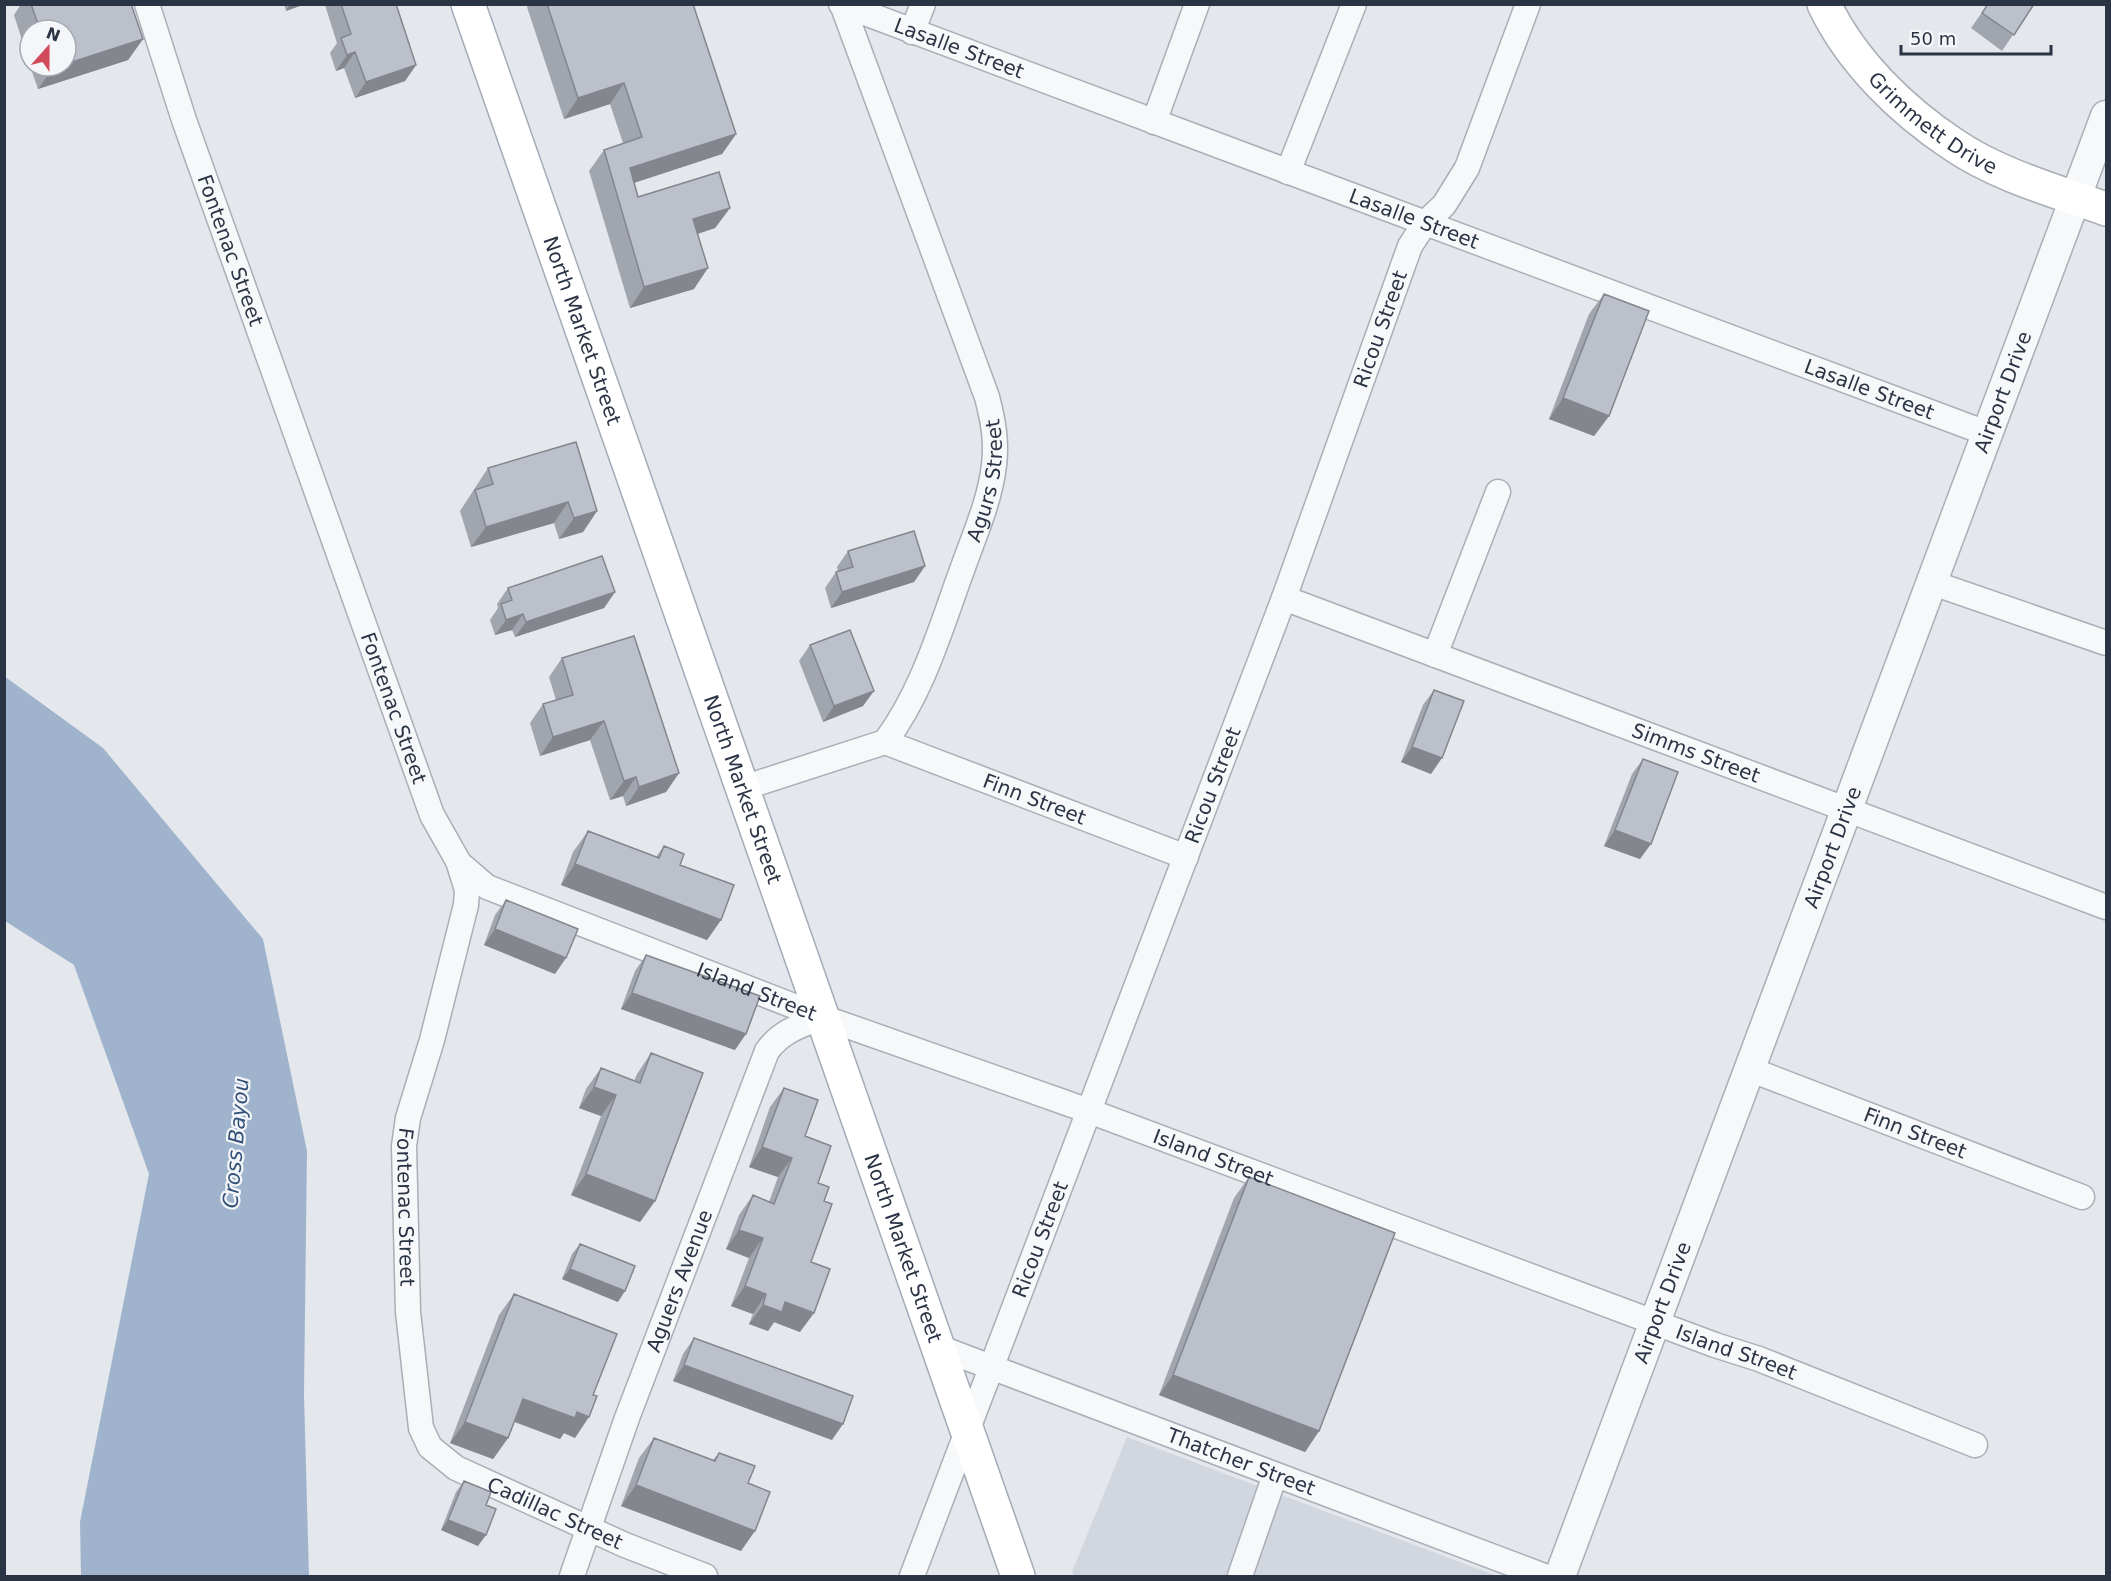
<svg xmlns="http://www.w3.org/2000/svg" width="2111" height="1581" font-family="'DejaVu Sans',sans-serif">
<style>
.built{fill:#d2d6de}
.water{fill:#9fb4cc}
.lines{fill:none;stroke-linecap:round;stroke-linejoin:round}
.minor-casing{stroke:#a9aeb7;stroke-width:27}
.tertiary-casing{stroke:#a9aeb7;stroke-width:33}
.secondary-casing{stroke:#a9aeb7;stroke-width:36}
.primary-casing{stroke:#a3abb8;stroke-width:36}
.minor{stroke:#f7f8fa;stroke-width:24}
.tertiary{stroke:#f7f8fa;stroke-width:30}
.secondary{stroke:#fff;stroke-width:33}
.primary{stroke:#fff;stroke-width:33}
.wall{fill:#a1a5ae}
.shaded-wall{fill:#83868d}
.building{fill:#bbc0ca;stroke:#83868d;stroke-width:1.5}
.labels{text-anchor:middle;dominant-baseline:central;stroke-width:4.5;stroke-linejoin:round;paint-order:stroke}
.street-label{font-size:20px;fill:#2b3445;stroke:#f4f6f9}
.water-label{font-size:21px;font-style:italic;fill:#34527a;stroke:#f4f6f9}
</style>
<rect width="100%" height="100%" fill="#e4e7ec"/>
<path class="built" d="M 1127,1437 L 1497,1576 L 1074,1576 L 1072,1572 Z"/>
<path class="water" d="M 4,676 L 103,748 L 263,939 L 307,1151 L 304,1395 L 309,1576 L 81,1576 L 80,1522 L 149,1174 L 74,965 L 5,921 Z"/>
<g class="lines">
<defs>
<g id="minor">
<path id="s1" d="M 147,4 L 184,120 L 432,815 L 458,861 L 467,890 L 466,905 L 432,1040 L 408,1118 L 404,1146 L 408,1312 L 421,1428 L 430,1447 L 456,1468 L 625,1545 L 705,1576"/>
<path id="s2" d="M 841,4 L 1986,433"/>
<path d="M 912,32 L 923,4"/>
<path d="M 1154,122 L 1197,4"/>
<path d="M 1288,172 L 1354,4"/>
<path d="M 1930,582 L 2106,643"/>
<path id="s3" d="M 1284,598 L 2106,907"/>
<path d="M 1435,655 L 1498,492"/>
<path id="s4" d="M 885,742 L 1186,857"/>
<path id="s5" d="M 743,788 L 885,742 C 923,691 940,630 962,570 C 974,536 990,501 994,465 C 997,441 993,420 987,397 L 842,4"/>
<path id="s6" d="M 459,863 L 487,887 L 822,1017 L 1089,1111 L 1715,1345 L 1759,1359 L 1975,1445"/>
<path id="s7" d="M 1749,1069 L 2082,1197"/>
<path id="s8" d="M 938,1347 L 1544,1576"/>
<path id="s9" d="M 572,1576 L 627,1418 L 767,1051 C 781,1031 800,1026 822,1017"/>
<path id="s10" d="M 912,1576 L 1284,598 L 1410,246 L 1425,223 L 1444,205 L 1467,168 L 1528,4"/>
<path d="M 1240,1576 L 1275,1475"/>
</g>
<g id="tertiary">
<path id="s11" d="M 1560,1576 L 2106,116"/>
</g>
<g id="secondary">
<path id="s12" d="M 1824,4 C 1851,61 1901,110 1954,145 C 1998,175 2056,191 2106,209"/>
</g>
<g id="primary">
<path id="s13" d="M 468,4 L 1018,1576"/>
</g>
</defs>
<use href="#minor" class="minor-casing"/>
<use href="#tertiary" class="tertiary-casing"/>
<use href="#secondary" class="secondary-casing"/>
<use href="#primary" class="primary-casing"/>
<use href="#minor" class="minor"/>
<use href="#tertiary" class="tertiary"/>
<use href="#secondary" class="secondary"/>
<use href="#primary" class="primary"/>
</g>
<path class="wall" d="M 21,4 L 131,4 L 143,39 L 128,60 L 38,89 L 30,66 L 66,66 L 66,30 L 30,30 L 30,65 L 14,15 Z
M 284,4 L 305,4 L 286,11 Z
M 325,4 L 396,4 L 416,65 L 405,81 L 355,98 L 344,68 L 336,71 L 330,53 L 337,43 L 325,5 Z
M 529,4 L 693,4 L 736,134 L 722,154 L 634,183 L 638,197 L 730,208 L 715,228 L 698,234 L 694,289 L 630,308 L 589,171 L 604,150 L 623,143 L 610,104 L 564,119 L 527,7 Z
M 1988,4 L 2034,4 L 2002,51 L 1971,28 Z
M 1604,294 L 1609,416 L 1594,436 L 1549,419 L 1589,314 Z
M 488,468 L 597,511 L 583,532 L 559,539 L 554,523 L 471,547 L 460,511 Z
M 848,551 L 925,566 L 914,582 L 831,608 L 825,588 L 836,572 L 838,572 L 837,567 Z
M 508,588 L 615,592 L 604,608 L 515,637 L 512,630 L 495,635 L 490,620 L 498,608 L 497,604 Z
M 810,645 L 863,706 L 823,722 L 799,661 Z
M 562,658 L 679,773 L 666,792 L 626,806 L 623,796 L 610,800 L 590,740 L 540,756 L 530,723 L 543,704 L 556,700 L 549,677 Z
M 1434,690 L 1431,774 L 1401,762 L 1423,705 Z
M 1643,759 L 1640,859 L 1604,846 L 1632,774 Z
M 588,831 L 656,857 L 664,846 L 680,865 L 721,920 L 707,940 L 561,885 L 573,852 Z
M 506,900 L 555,974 L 484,945 L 495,915 Z
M 646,955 L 735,1050 L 621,1009 L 635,971 Z
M 651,1053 L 655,1201 L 640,1222 L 571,1195 L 601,1116 L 579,1108 L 586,1089 L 601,1068 L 634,1081 L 637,1074 Z
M 784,1088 L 805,1136 L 824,1201 L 811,1262 L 800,1332 L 774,1322 L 768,1331 L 749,1324 L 753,1314 L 731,1306 L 749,1258 L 726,1249 L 739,1215 L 753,1195 L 769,1202 L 778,1177 L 749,1167 L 770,1107 Z
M 1249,1177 L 1319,1431 L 1305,1452 L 1159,1395 L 1234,1198 Z
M 580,1244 L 618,1302 L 562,1279 L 572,1254 Z
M 514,1294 L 575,1438 L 564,1433 L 560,1439 L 514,1422 L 508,1438 L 493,1459 L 450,1443 L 499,1315 Z
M 694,1338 L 832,1440 L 673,1381 L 683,1354 Z
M 654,1438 L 713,1460 L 719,1453 L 748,1483 L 741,1551 L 621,1506 L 639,1458 Z
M 464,1481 L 486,1505 L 478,1546 L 441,1530 L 456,1492 Z"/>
<path class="shaded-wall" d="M 290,4 L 305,4 L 286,11 Z
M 143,39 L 128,60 L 38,89 L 52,69 L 60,66 L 66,66 L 66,64 Z
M 355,52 L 344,68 L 336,71 L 347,55 Z
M 416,65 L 405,81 L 355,98 L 366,82 Z
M 624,83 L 610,104 L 564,119 L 578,98 Z
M 736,134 L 722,154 L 615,189 L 630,168 Z
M 730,208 L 715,228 L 678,240 L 693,219 Z
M 708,268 L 694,289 L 630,308 L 644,287 Z
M 1563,398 L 1609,416 L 1594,436 L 1549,419 Z
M 568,502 L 554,523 L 471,547 L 486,527 Z
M 597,511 L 583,532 L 559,539 L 574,518 Z
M 925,566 L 914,582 L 831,608 L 842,592 Z
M 615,592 L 604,608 L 515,637 L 526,622 Z
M 523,614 L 512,630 L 495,635 L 506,620 Z
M 874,691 L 863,706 L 823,722 L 834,706 Z
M 604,721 L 590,740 L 540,756 L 553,737 Z
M 1412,747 L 1442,758 L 1431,774 L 1401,762 Z
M 679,773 L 666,792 L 626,806 L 639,787 Z
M 636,777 L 623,796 L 610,800 L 624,781 Z
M 1615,830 L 1651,844 L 1640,859 L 1604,846 Z
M 575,864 L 721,920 L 707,940 L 561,885 Z
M 495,929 L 566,958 L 555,974 L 484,945 Z
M 632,993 L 746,1034 L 735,1050 L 621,1009 Z
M 594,1087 L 616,1095 L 601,1116 L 579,1108 Z
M 762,1147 L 792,1158 L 778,1177 L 749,1167 Z
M 586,1174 L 655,1201 L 640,1222 L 571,1195 Z
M 739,1230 L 763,1238 L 749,1258 L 726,1249 Z
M 570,1269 L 625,1291 L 618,1302 L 562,1279 Z
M 745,1286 L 766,1294 L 753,1314 L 731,1306 Z
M 785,1302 L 814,1313 L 800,1332 L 774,1322 L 768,1331 L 749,1324 L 763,1305 Z
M 684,1365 L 843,1424 L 832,1440 L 673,1381 Z
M 1173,1375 L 1319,1431 L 1305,1452 L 1159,1395 Z
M 523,1399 L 577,1412 L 589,1417 L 575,1438 L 564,1433 L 560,1439 L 508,1419 Z
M 465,1422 L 508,1438 L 493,1459 L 450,1443 Z
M 636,1485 L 755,1531 L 741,1551 L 621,1506 Z
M 448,1520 L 486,1535 L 478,1546 L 441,1530 Z"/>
<path class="building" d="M 31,4 L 131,4 L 143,39 L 66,64 L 66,30 L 40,30 Z
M 341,4 L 396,4 L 416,65 L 366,82 L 355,52 L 347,55 L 341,38 L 351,34 Z
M 547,4 L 693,4 L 736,134 L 630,168 L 638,197 L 719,172 L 730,208 L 693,219 L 708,268 L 644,287 L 604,150 L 642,137 L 624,83 L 578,98 Z
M 1988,4 L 2034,4 L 2014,35 L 1982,13 Z
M 1604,294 L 1649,311 L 1609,416 L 1563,398 Z
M 576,442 L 597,511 L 574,518 L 568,502 L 486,527 L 475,490 L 493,484 L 488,468 Z
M 914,531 L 925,566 L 842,592 L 836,572 L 853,567 L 848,551 Z
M 602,556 L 615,592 L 526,622 L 523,614 L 506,620 L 501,604 L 512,600 L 508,588 Z
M 850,630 L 874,691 L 834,706 L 810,645 Z
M 634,636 L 679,773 L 639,787 L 636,777 L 624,781 L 604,721 L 553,737 L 543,704 L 573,695 L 562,658 Z
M 1434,690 L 1464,701 L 1442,758 L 1412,747 Z
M 1643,759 L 1678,772 L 1651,844 L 1615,830 Z
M 588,831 L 659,858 L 664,846 L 684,854 L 680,865 L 734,885 L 721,920 L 575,864 Z
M 506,900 L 578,929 L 566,958 L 495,929 Z
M 646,955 L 760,996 L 746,1034 L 632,993 Z
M 651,1053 L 703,1073 L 655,1201 L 586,1174 L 616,1095 L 594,1087 L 601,1068 L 640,1083 Z
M 784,1088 L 818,1100 L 805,1136 L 831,1146 L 818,1183 L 829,1187 L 824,1201 L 832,1204 L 811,1262 L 830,1269 L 814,1313 L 785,1302 L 782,1312 L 763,1305 L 766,1294 L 745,1286 L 763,1238 L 739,1230 L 753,1195 L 774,1204 L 792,1158 L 762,1147 Z
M 1249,1177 L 1395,1233 L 1319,1431 L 1173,1375 Z
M 580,1244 L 635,1266 L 625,1291 L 570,1269 Z
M 514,1294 L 617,1334 L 593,1395 L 597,1396 L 589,1417 L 577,1412 L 575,1418 L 523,1399 L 508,1438 L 465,1422 Z
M 694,1338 L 853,1396 L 843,1424 L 684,1365 Z
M 654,1438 L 715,1461 L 719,1453 L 755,1466 L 748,1483 L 770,1492 L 755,1531 L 636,1485 Z
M 464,1481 L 491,1492 L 486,1505 L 496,1509 L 486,1535 L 448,1520 Z"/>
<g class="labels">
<g class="street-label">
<text stroke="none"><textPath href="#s2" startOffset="126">Lasalle Street</textPath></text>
<text stroke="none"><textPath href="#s12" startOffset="164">Grimmett Drive</textPath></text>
<text stroke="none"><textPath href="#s2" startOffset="612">Lasalle Street</textPath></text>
<text stroke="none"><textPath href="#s1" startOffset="260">Fontenac Street</textPath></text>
<text stroke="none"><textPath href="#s10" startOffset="1332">Ricou Street</textPath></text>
<text stroke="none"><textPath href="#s13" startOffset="346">North Market Street</textPath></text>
<text stroke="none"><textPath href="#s2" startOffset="1098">Lasalle Street</textPath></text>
<text stroke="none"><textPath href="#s11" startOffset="1264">Airport Drive</textPath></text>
<text stroke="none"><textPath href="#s5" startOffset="432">Agurs Street</textPath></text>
<text stroke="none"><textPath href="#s1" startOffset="746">Fontenac Street</textPath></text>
<text stroke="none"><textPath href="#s3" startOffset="440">Simms Street</textPath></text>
<text stroke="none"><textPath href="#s10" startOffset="846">Ricou Street</textPath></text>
<text stroke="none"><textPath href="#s13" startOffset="832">North Market Street</textPath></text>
<text stroke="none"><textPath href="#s4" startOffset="160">Finn Street</textPath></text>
<text stroke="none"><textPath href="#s11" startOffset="778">Airport Drive</textPath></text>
<text stroke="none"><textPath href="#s6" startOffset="326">Island Street</textPath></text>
<text stroke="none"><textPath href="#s7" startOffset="178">Finn Street</textPath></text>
<text stroke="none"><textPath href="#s6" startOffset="812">Island Street</textPath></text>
<text stroke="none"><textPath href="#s1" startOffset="1268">Fontenac Street</textPath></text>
<text stroke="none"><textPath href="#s10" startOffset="360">Ricou Street</textPath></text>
<text stroke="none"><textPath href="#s13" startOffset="1318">North Market Street</textPath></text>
<text stroke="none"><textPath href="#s9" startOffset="314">Aguers Avenue</textPath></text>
<text stroke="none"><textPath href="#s11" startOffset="292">Airport Drive</textPath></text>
<text stroke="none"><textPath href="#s6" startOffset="1370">Island Street</textPath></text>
<text stroke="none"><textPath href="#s8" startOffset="324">Thatcher Street</textPath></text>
<text stroke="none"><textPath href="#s1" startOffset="1653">Cadillac Street</textPath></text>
</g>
<g class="water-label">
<text transform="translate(236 1143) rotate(-85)">Cross Bayou</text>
</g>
</g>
<rect width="2111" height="1581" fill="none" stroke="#2b3445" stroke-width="12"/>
<g transform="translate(48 48) rotate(21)"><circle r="28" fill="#f4f6f9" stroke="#a4a8b1" stroke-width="1.5"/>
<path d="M0-4.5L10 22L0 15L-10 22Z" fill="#d1495b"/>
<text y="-9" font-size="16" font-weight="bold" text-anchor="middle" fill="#2b3445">N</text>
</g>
<path d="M1901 45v9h150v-9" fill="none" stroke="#2b3445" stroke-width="3"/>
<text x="1910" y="45" font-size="18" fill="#2b3445" stroke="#f4f6f9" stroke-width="4.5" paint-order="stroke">50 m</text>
</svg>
